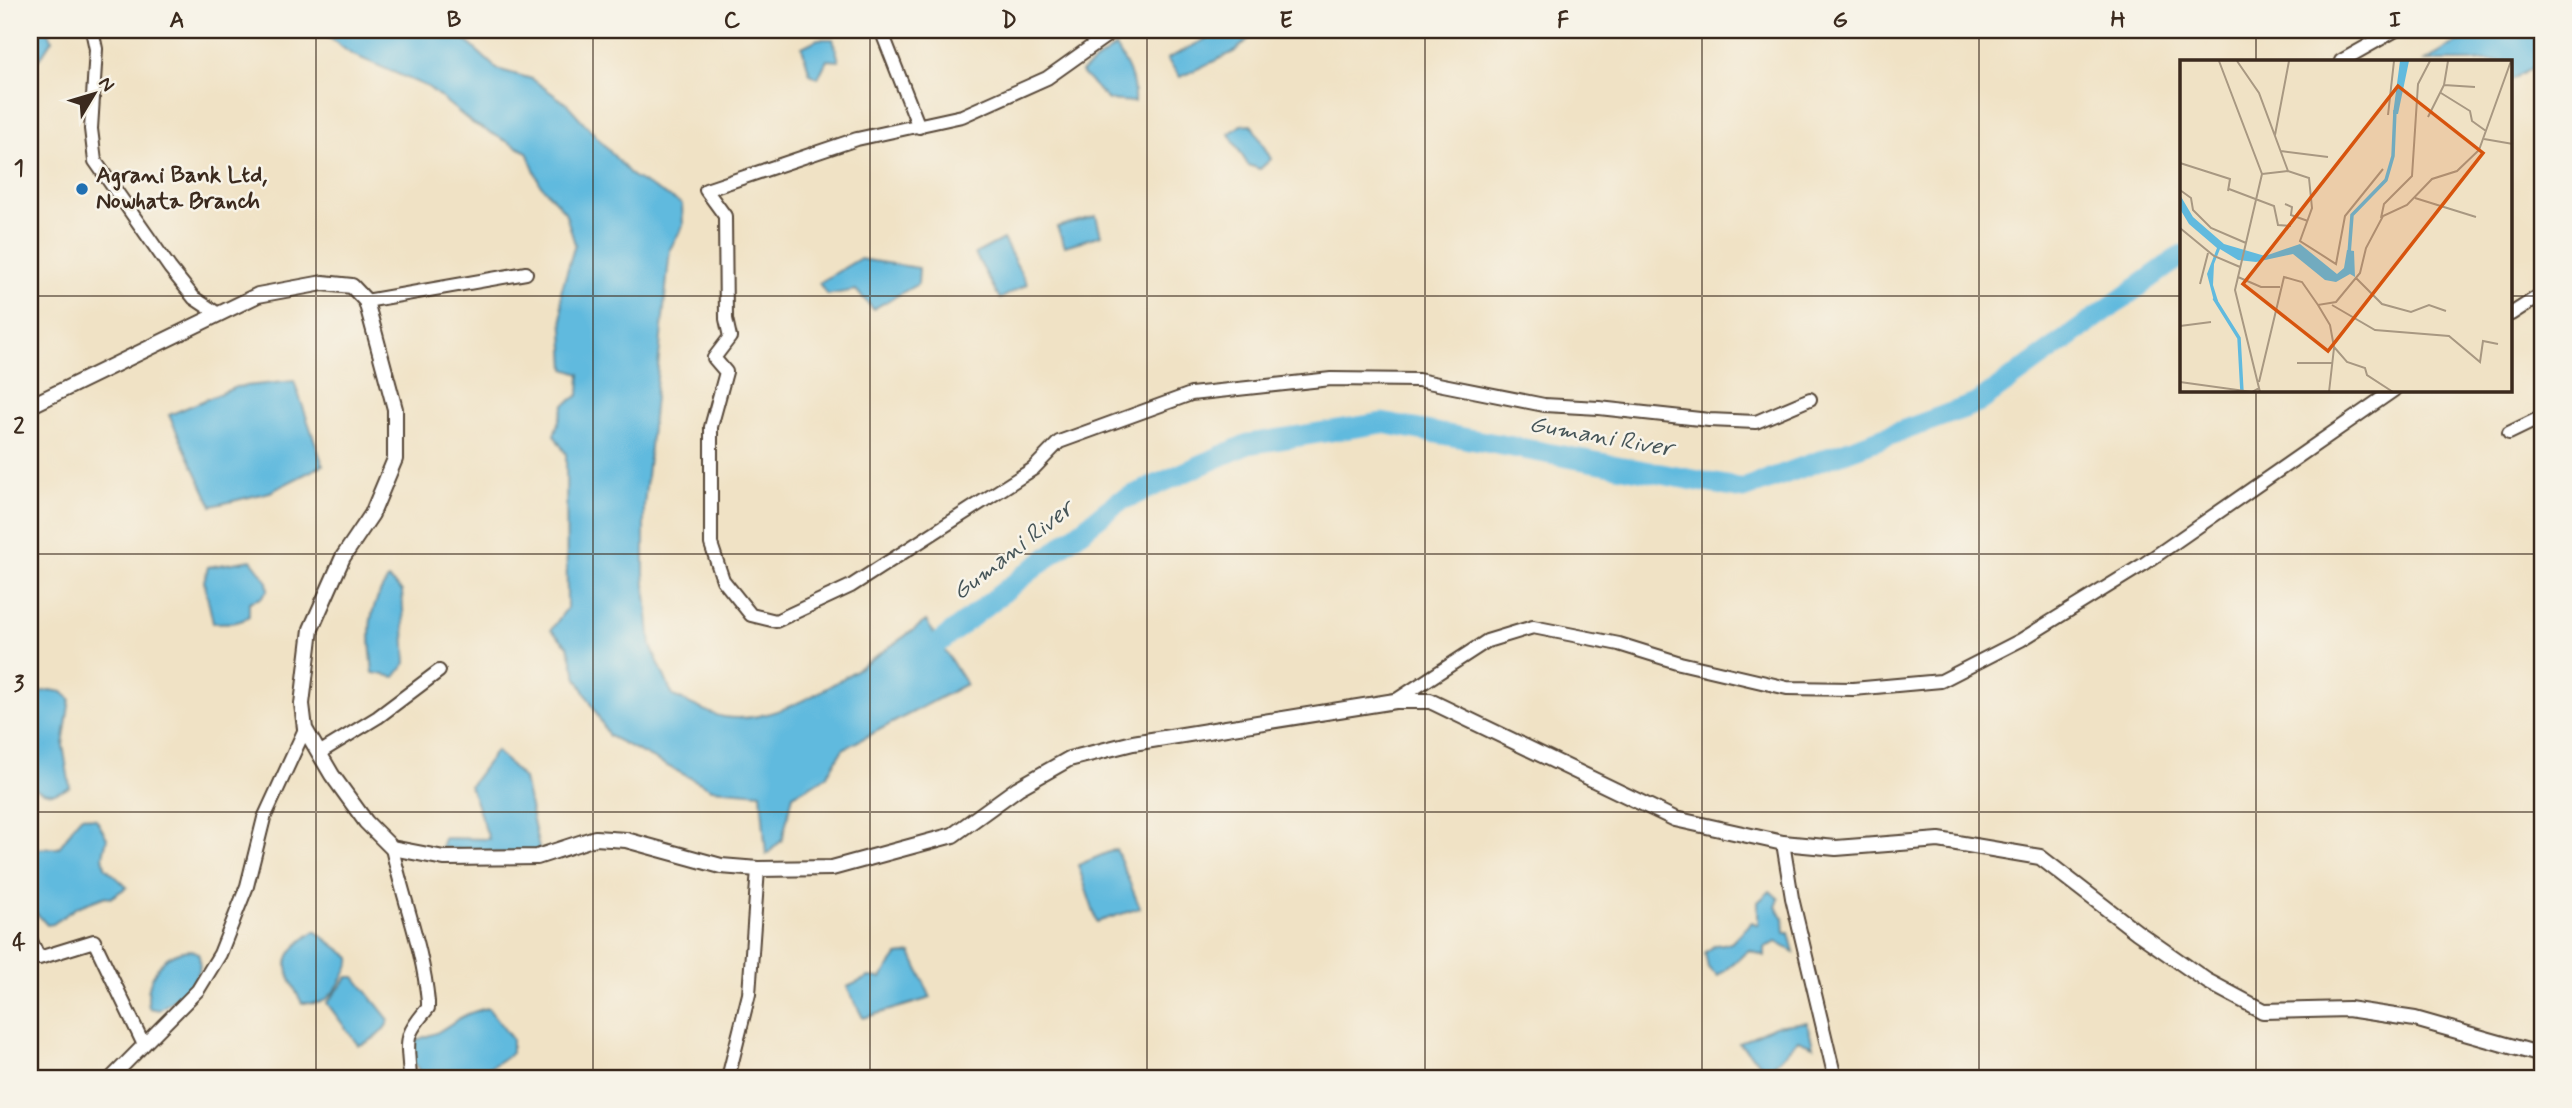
<svg xmlns="http://www.w3.org/2000/svg" width="2572" height="1108" font-family="Mynerve,sans-serif">
<style>
.water{fill:#61bade;stroke:#4e727e;stroke-width:2}
.lines{fill:none;stroke-linecap:round;stroke-linejoin:round}
.river{stroke:#61bade;stroke-width:21}
.minor-casing{stroke:#564637;stroke-width:16}
.tertiary-casing{stroke:#564637;stroke-width:18}
.minor{stroke:#fff;stroke-width:12}
.tertiary{stroke:#fff;stroke-width:14}
.grid{fill:none;stroke:#3b2a1e;stroke-width:2;stroke-opacity:0.55}
.poi-dot{fill:#1f6fb2;stroke:#f7f3e8;stroke-width:2.5}
.labels{text-anchor:middle;dominant-baseline:central;stroke-width:5;stroke-linejoin:round;paint-order:stroke}
.poi-label{font-size:23px;font-weight:bold;fill:#3b2a1e;stroke:#f7f3e8;text-anchor:start}
.water-label{font-size:24px;font-style:italic;fill:#465558;stroke:#f7f3e8}
.inset-river{fill:none;stroke:#61bade;stroke-width:3.5}
.inset-road{fill:none;stroke:#a89882;stroke-width:2}
.view{fill:#d7540e;fill-opacity:0.15;stroke:#d7540e;stroke-width:3.5}
.inset-edge{fill:none;stroke:#3b2a1e;stroke-width:3.5}
.neatline{fill:none;stroke:#3b2a1e;stroke-width:2.5}
.grid-label{font-size:23px;text-anchor:middle;font-weight:bold;fill:#3b2a1e}
</style>
<rect width="100%" height="100%" fill="#f7f3e8"/>
<filter id="ink" filterUnits="userSpaceOnUse"><feTurbulence type="fractalNoise" baseFrequency=".0143" numOctaves="2"/><feDisplacementMap in="SourceGraphic" scale="14" xChannelSelector="R" yChannelSelector="G"/><feConvolveMatrix kernelMatrix="1 2 1 2 8 2 1 2 1" color-interpolation-filters="sRGB"/></filter>
<filter id="wash" filterUnits="userSpaceOnUse"><feTurbulence type="fractalNoise" baseFrequency=".00686" numOctaves="4" result="noise"/><feDisplacementMap in="SourceGraphic" scale="28" xChannelSelector="R" yChannelSelector="G"/><feGaussianBlur stdDeviation="1.57" result="paint"/><feColorMatrix in="noise" values="0 0 0 0 0 0 0 0 0 0 0 0 0 0 0 0 0 1.4 0 .05"/><feComposite in="paint" operator="in"/></filter>
<g filter="url(#wash)">
<rect width="100%" height="100%" fill="#f0e2c5"/>
<path class="water" d="M 30,30 L 47,30 L 52,40 L 41,57 L 30,66 Z
M 319,30 L 423,30 L 464,39 L 497,69 L 532,79 L 568,105 L 632,176 L 682,204 L 683,226 L 670,249 L 644,506 L 644,574 L 651,646 L 673,696 C 689,702 707,714 724,717 C 787,728 876,656 926,621 L 966,684 L 843,749 L 826,777 L 793,795 L 782,840 L 766,855 L 761,793 L 712,789 L 609,736 L 577,678 L 568,646 L 551,630 L 567,608 L 566,454 L 554,435 L 564,405 L 579,395 L 580,374 L 565,369 L 561,292 L 575,244 L 565,212 L 540,184 L 527,152 L 472,123 L 428,87 L 351,54 Z
M 1223,30 L 1258,31 L 1234,52 L 1180,77 L 1167,59 Z
M 2480,30 L 2542,30 L 2542,63 L 2511,80 L 2511,61 L 2425,61 Z
M 818,39 L 833,39 L 839,61 L 827,60 L 818,78 L 810,74 L 802,47 Z
M 1115,47 C 1128,65 1135,80 1134,102 L 1108,100 L 1081,72 Z
M 1251,124 L 1271,159 L 1260,169 L 1248,165 L 1229,134 L 1241,125 Z
M 1096,216 L 1101,235 L 1065,246 L 1057,227 Z
M 1003,239 L 1027,284 L 1000,299 L 975,254 Z
M 859,259 L 919,268 L 918,284 L 873,309 L 856,290 L 827,295 L 819,283 Z
M 294,381 L 323,465 L 270,492 L 212,506 L 169,415 L 236,387 Z
M 251,560 L 267,581 L 268,590 L 261,598 L 249,602 L 249,616 C 239,625 226,622 213,623 L 204,581 L 208,567 Z
M 388,579 L 402,591 L 406,663 L 395,677 L 373,673 C 369,633 365,614 388,579 Z
M 50,690 L 62,692 L 70,699 L 63,745 L 70,787 C 54,796 45,795 30,786 L 30,694 Z
M 496,751 L 524,779 L 540,853 L 520,855 L 441,848 L 444,838 L 489,839 L 470,786 Z
M 82,816 L 96,819 L 107,838 L 103,856 L 105,867 L 127,887 L 110,898 L 106,896 L 77,907 L 53,924 L 47,925 L 30,906 L 30,849 L 58,848 C 69,838 71,825 82,816 Z
M 1116,849 L 1140,908 L 1097,922 L 1078,865 Z
M 1770,891 L 1779,899 L 1776,907 L 1784,918 L 1785,933 L 1789,933 L 1794,952 L 1776,942 L 1765,947 L 1765,956 L 1749,950 L 1718,976 L 1708,968 L 1705,953 L 1715,945 L 1731,943 L 1752,922 L 1758,925 L 1758,902 Z
M 315,931 L 351,958 C 348,971 334,997 321,1002 C 316,1004 308,1003 302,1003 C 282,966 278,956 315,931 Z
M 191,950 L 198,953 C 208,978 178,997 159,1010 L 149,1008 C 144,980 161,951 191,950 Z
M 911,953 L 931,998 L 863,1018 L 847,987 L 869,977 L 881,978 L 898,955 Z
M 348,977 L 355,977 L 389,1020 C 385,1031 371,1043 358,1045 L 327,1003 Z
M 488,1008 L 512,1039 L 512,1053 L 474,1078 L 424,1078 C 420,1071 407,1057 410,1049 C 413,1037 429,1037 438,1032 C 460,1019 461,1014 488,1008 Z
M 1807,1022 L 1813,1046 L 1798,1040 L 1773,1066 L 1766,1069 L 1739,1043 L 1774,1026 Z"/>
<g class="lines">
<path class="river" d="M 918,659 L 1118,502 L 1248,444 L 1382,423 L 1743,489 L 1978,403 L 2182,255"/>
</g>
</g>
<g filter="url(#ink)">
<g class="lines">
<defs>
<path id="minor" d="M 92,30 L 96,49 L 91,129 L 95,161 L 170,268 L 194,298 L 218,314
M 881,30 L 919,127
M 1110,30 L 1109,34 L 1047,78 L 962,116 L 857,139 L 706,190 L 725,216 L 726,319 L 730,337 L 714,358 L 726,372 L 711,427 L 711,544 L 723,580 L 751,615 L 776,621 L 851,586 L 1033,469 L 1059,442 L 1191,394 L 1331,379 L 1418,380 L 1544,405 L 1599,408 L 1709,420 L 1756,422 L 1810,399
M 2341,61 L 2396,30
M 366,301 L 526,273
M 2511,314 L 2542,294
M 2509,433 L 2542,417
M 1395,701 L 1487,641 L 1533,627 L 1619,644 L 1680,663 L 1787,688 L 1853,689 L 1941,681 L 2021,640 L 2144,564 L 2394,390
M 319,753 L 378,717 L 439,671
M 1783,843 L 1792,898 L 1835,1078
M 392,848 C 403,900 423,947 428,1002 L 428,1008 C 402,1038 408,1039 410,1078
M 30,939 L 39,958 L 94,941 L 144,1045
M 111,1078 L 198,990 L 220,954 L 247,886 L 264,818 L 305,729
M 728,1078 L 749,994 L 758,869"/>
<path id="tertiary" d="M 30,406 L 258,295 L 323,283 L 352,286 L 366,301 L 395,409 L 395,459 L 372,514 L 343,557 L 311,629 L 302,704 L 305,729 L 332,775 L 366,822 L 392,848 L 444,858 L 537,857 L 595,838 L 626,840 L 721,866 L 758,869 L 832,868 L 953,835 L 1018,788 L 1069,759 L 1133,743 L 1220,729 L 1395,701 L 1430,701 L 1675,819 L 1783,843 L 1836,848 L 1939,840 L 2040,857 L 2137,932 L 2207,981 L 2263,1011 L 2348,1009 L 2415,1019 L 2542,1055"/>
</defs>
<use href="#minor" class="minor-casing"/>
<use href="#tertiary" class="tertiary-casing"/>
<use href="#minor" class="minor"/>
<use href="#tertiary" class="tertiary"/>
</g>
</g>
<path class="grid" d="M 316,30 L 316,1078M 593,30 L 593,1078M 870,30 L 870,1078M 1147,30 L 1147,1078M 1425,30 L 1425,1078M 1702,30 L 1702,1078M 1979,30 L 1979,1078M 2256,30 L 2256,61M 30,296 L 2182,296M 2511,296 L 2542,296M 2256,390 L 2256,1078M 30,554 L 2542,554M 30,812 L 2542,812"/>
<circle class="poi-dot" cx="82" cy="189" r="7"/>
<g class="labels">
<g class="poi-label">
<text x="96" y="176">Agrani Bank Ltd,<tspan x="96" dy="26">Nowhata Branch</tspan></text>
</g>
<g class="water-label">
<text transform="translate(1601 437) rotate(10)">Gumani River</text>
<text transform="translate(1013 551) rotate(-38)">Gumani River</text>
</g>
</g>
<g transform="translate(2180 60)">
<rect width="332" height="332" fill="#f0e2c5"/>
<path d="M 220,1 L 229,1 L 218,54 L 213,54 ZM 0,135 L 13,157 L 44,184 L 85,196 L 120,184 L 157,214 L 164,208 L 167,190 L 174,191 L 175,217 L 170,214 L 156,222 L 145,220 L 113,194 L 76,202 L 58,200 L 40,189 L 34,204 L 33,225 L 38,241 L 34,241 L 27,214 L 37,188 L 9,164 L 0,149 Z" fill="#61bade"/>
<path class="inset-river" d="M 169,194 L 172,155 L 206,120 L 213,96 L 215,50M 34,238 L 59,278 L 62,332"/>
<path class="inset-road" d="M 39,1 L 82,114 L 55,230 L 80,332M 57,1 L 79,33 L 108,111M 264,25 L 295,27M 261,33 L 290,51 L 292,61 L 306,71M 208,55 L 214,1M 248,57 L 264,25 L 268,1M 95,75 L 109,1M 304,79 L 333,84M 101,91 L 148,97M 0,103 L 50,119 L 48,131M 82,114 L 108,111 L 129,118 L 132,148 L 120,181 L 156,204 L 165,156 L 203,109M 49,129 L 94,146 L 98,165 L 111,166M 0,130 L 11,138 L 13,150 L 31,168 L 66,183M 235,138 L 296,157M 105,144 L 112,147 L 111,155 L 128,161M 201,158 L 204,144 L 232,116 L 238,24 L 250,1M 0,168 L 34,196 L 60,207M 58,217 L 81,227 L 100,227M 176,218 L 202,244 L 231,252 L 249,245 L 266,251M 20,224 L 28,193M 138,245 L 150,265 L 154,287 L 167,302 L 185,308 L 187,315 L 213,332M 152,245 L 195,270 L 269,276 L 300,302 L 303,281 L 318,284M 0,266 L 31,262M 117,303 L 152,303M 0,322 L 72,332 L 79,328M 79,322 L 104,217 L 122,222 L 138,245 L 156,242 L 180,213 L 186,188 L 203,156 L 227,145 L 252,119 L 277,111 L 299,90 L 331,1M 149,332 L 154,288"/>
<path class="view" d="M 218,26 L 303,93 L 148,291 L 63,224 Z"/>
<rect width="332" height="332" class="inset-edge"/>
</g>
<rect width="2572" height="1108" fill="none" stroke="#f7f3e8" stroke-width="77"/>
<g transform="translate(94 94) rotate(52)" stroke="#f7f3e8" stroke-width="5" paint-order="stroke">
<path d="M0-5L12 26L0 18L-12 26Z" fill="#3b2a1e"/>
<text y="-10" font-size="19" font-weight="bold" text-anchor="middle" fill="#3b2a1e">N</text>
</g>
<rect x="38" y="38" width="2496" height="1032" class="neatline"/>
<g class="grid-label">
<text x="177" y="27">A</text>
<text x="454" y="27">B</text>
<text x="732" y="27">C</text>
<text x="1009" y="27">D</text>
<text x="1286" y="27">E</text>
<text x="1563" y="27">F</text>
<text x="1840" y="27">G</text>
<text x="2118" y="27">H</text>
<text x="2395" y="27">I</text>
<text x="19" y="175">1</text>
<text x="19" y="433">2</text>
<text x="19" y="691">3</text>
<text x="19" y="949">4</text>
</g>
</svg>
